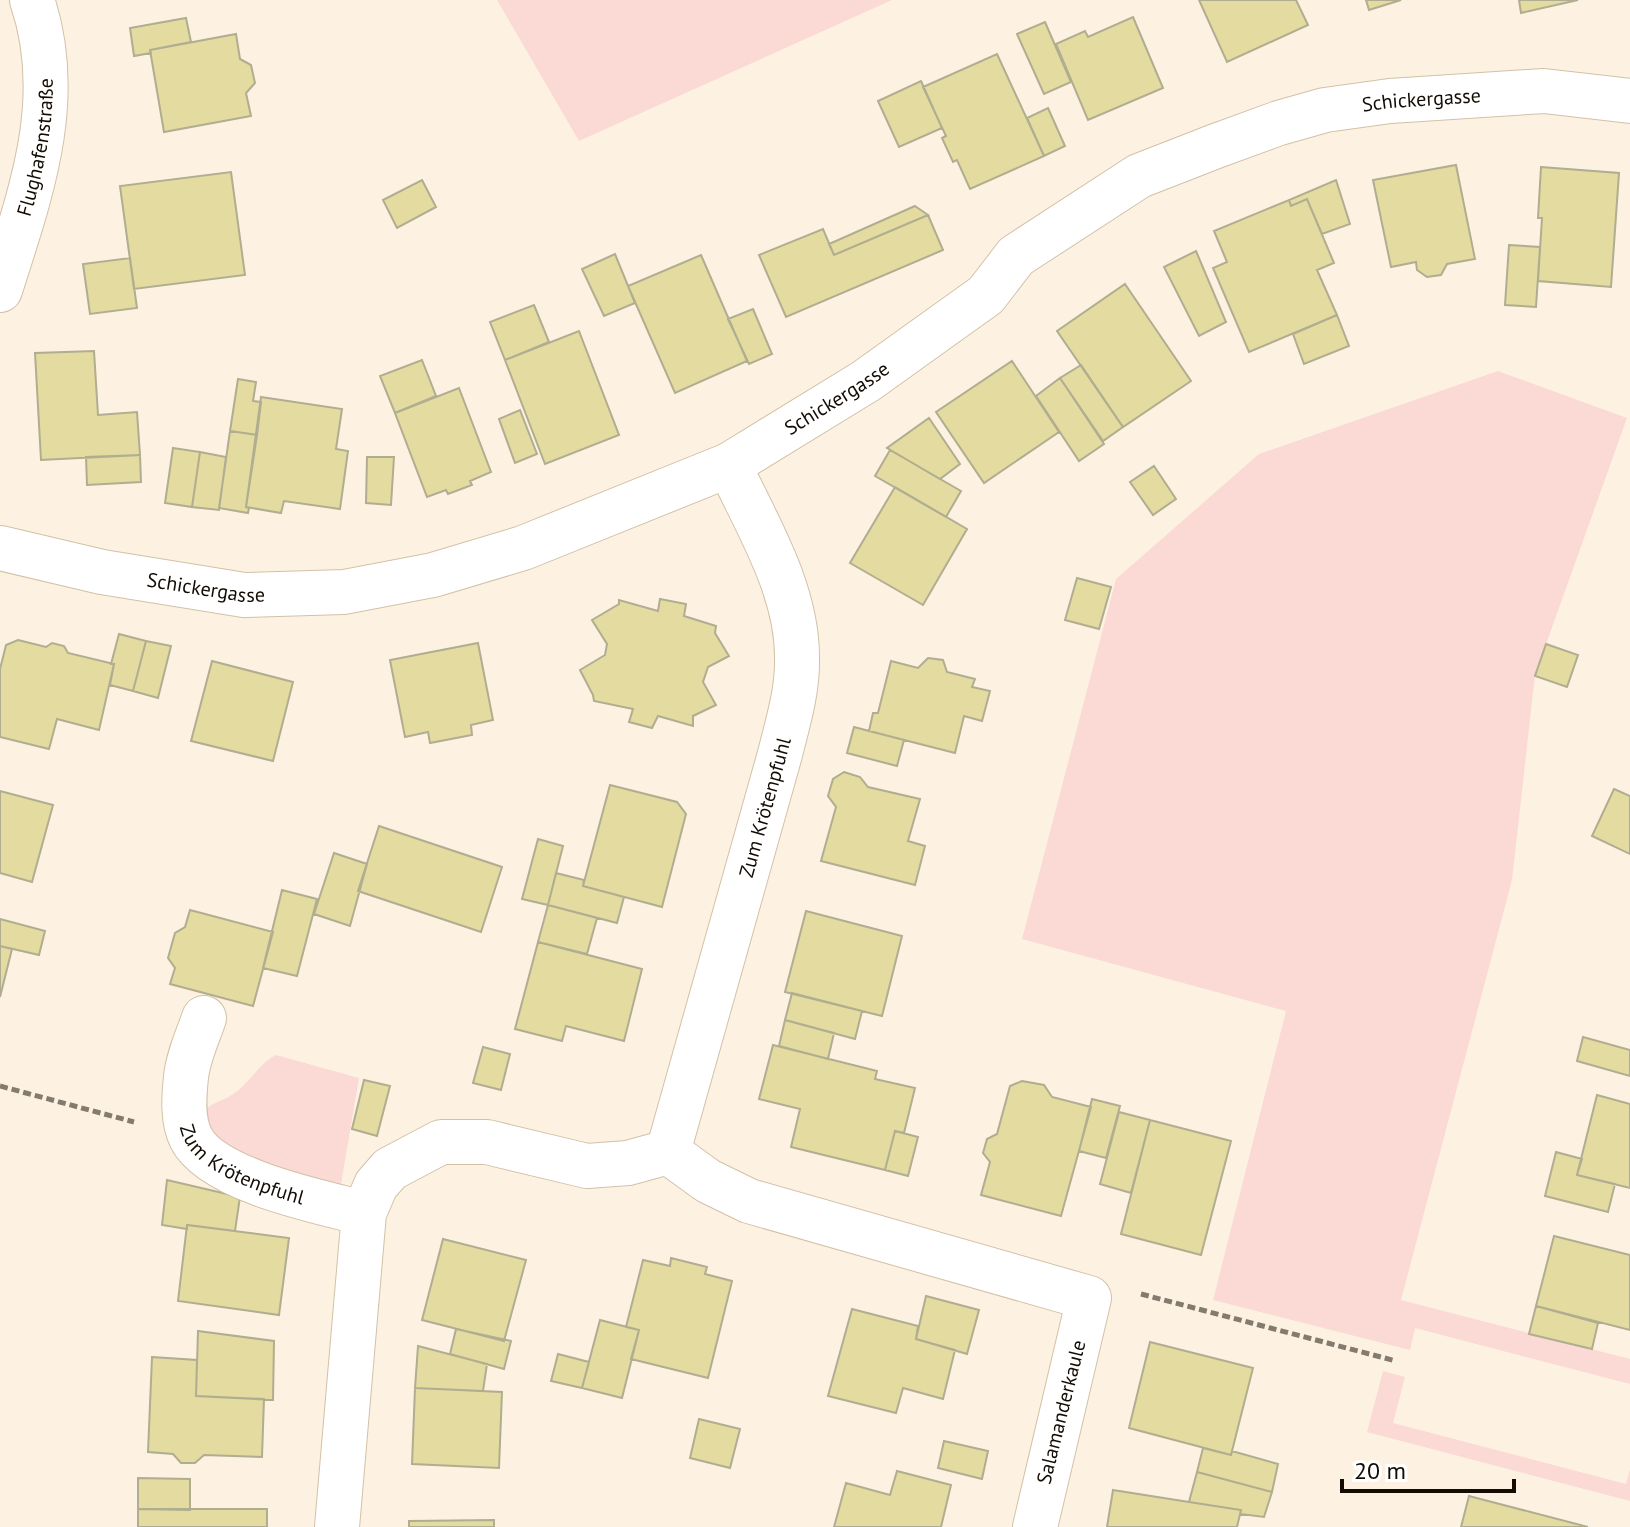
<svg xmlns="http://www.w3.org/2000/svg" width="1630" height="1527" font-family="'PT Sans',sans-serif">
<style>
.green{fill:#fbd9d4}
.building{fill:#e3db9f;stroke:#b0ad90;stroke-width:2}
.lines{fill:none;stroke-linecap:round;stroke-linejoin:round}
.minor-casing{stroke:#d2c1a7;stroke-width:46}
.secondary-casing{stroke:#d2c1a7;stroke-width:46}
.path{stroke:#847b6f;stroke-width:5;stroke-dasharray:8 4;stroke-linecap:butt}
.minor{stroke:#fff;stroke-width:44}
.secondary{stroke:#fff;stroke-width:44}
.labels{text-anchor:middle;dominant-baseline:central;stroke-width:6;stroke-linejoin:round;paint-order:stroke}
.street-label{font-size:20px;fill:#120c04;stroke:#fff}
</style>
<rect width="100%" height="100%" fill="#fdf2e2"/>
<path class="green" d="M 497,0 L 892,0 L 579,141 Z
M 1498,371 L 1627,418 L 1535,675 L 1512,880 L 1401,1300 L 1630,1359 L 1630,1384 L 1415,1328 L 1410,1350 L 1213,1300 L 1286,1011 L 1022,939 L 1116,579 L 1259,454 Z
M 276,1055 L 359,1078 L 340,1190 L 233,1159 L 201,1122 C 204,1102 219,1104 233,1094 C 250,1083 258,1064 276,1055 Z
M 1383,1371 L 1405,1377 L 1393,1423 L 1626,1484 L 1630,1469 L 1630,1501 L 1367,1432 Z"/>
<path class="building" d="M 1199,0 L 1296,0 L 1308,25 L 1227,62 Z
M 1366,0 L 1401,0 L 1369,10 Z
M 1519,0 L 1578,0 L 1521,13 Z
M 1133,17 L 1163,88 L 1088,120 L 1056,44 L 1085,31 L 1088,37 Z
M 186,18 L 191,42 L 150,50 L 151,53 L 134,56 L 130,28 Z
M 1045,22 L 1071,82 L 1044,94 L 1017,34 Z
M 236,34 L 240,59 L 251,65 L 255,83 L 246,93 L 251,116 L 164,132 L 150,50 Z
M 997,54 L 1044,156 L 970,189 L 957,160 L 953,162 L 942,138 L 946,136 L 923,87 Z
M 921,81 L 942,128 L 899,147 L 878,101 Z
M 1048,108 L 1065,146 L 1044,156 L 1027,118 Z
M 1456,165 L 1475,259 L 1447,264 L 1441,275 L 1427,277 L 1417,270 L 1416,262 L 1391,267 L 1373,180 Z
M 1541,167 L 1619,173 L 1611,287 L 1538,281 L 1542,218 L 1538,218 Z
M 231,172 L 245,275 L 134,289 L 120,186 Z
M 422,180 L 436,207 L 397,228 L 383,200 Z
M 1336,180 L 1350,224 L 1322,234 L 1307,199 L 1291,206 L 1289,200 Z
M 1307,199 L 1334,263 L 1317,270 L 1337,315 L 1249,352 L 1213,268 L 1227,262 L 1214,231 L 1289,200 L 1291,206 Z
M 915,206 L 928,215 L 834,255 L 829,244 Z
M 928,215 L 943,250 L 786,317 L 759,255 L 823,229 L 834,255 Z
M 1509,245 L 1540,247 L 1536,307 L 1505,305 Z
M 1196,251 L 1226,322 L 1199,336 L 1164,267 Z
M 615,254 L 635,303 L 604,316 L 582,269 Z
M 701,255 L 747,361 L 675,393 L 628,286 Z
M 130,258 L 137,308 L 90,314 L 83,264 Z
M 1125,284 L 1191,381 L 1123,427 L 1057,331 Z
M 534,305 L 549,342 L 505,360 L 490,322 Z
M 753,309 L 772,354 L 749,364 L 728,319 Z
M 1337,315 L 1349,346 L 1304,364 L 1293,334 Z
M 579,331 L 619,435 L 545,464 L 505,360 Z
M 94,351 L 98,415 L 137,412 L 140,455 L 41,460 L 35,353 Z
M 422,360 L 436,396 L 395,413 L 380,376 Z
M 1012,361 L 1059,432 L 984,483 L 936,412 Z
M 1081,365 L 1123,427 L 1103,441 L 1060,378 Z
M 1060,378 L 1104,444 L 1079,461 L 1036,396 Z
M 238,379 L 256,382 L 253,401 L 261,402 L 257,435 L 230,431 Z
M 459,388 L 491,472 L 470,481 L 472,485 L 448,494 L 446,490 L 427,497 L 395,413 Z
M 261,397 L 342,409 L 336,449 L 348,451 L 340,509 L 284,501 L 281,513 L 246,507 Z
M 520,410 L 537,454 L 515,463 L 499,419 Z
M 929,418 L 960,464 L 940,479 L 887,448 Z
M 230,431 L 257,435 L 246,507 L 249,508 L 248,513 L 219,508 Z
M 173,448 L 200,452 L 192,507 L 165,503 Z
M 890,450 L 961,491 L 946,517 L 875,476 Z
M 200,452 L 226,457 L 219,510 L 192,507 Z
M 140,455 L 141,482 L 87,485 L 86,457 Z
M 367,457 L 394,457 L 391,505 L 366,503 Z
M 1154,466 L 1176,499 L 1153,515 L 1130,482 Z
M 895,487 L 967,529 L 923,605 L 850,563 Z
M 1077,578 L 1111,587 L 1099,629 L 1065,620 Z
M 660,599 L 686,604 L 684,616 L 716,626 L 715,633 L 729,656 L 708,667 L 703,682 L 716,705 L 693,716 L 693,726 L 658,716 L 652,728 L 629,722 L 633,709 L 594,701 L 593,695 L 580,670 L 605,655 L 607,644 L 592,620 L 619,604 L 619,600 L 658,611 Z
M 119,634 L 146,641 L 133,691 L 110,685 L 114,664 L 111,664 Z
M 18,640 L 46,647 L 52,643 L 64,646 L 68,653 L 114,664 L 99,730 L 57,719 L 49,749 L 0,737 L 0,669 L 6,645 Z
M 146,641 L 171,646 L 158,698 L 133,691 Z
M 478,643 L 493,720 L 471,725 L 472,735 L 430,743 L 428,732 L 405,737 L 390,660 Z
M 1546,644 L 1578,655 L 1567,687 L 1535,676 Z
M 928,658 L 943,660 L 947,672 L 975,679 L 972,687 L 990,691 L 982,721 L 964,716 L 955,753 L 869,731 L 873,713 L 878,713 L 891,661 L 918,668 Z
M 212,661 L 293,682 L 273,761 L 191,741 Z
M 854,727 L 904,740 L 897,766 L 847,753 Z
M 844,772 L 860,777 L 868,787 L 920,799 L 908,841 L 925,846 L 915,885 L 821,861 L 836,807 L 828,796 L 833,779 Z
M 610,785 L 677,802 L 686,814 L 662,907 L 583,886 Z
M 1614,789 L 1630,796 L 1630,854 L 1592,836 Z
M 0,791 L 53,805 L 32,882 L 0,873 Z
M 379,826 L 502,867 L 481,932 L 358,891 Z
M 538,839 L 563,846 L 548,905 L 522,899 Z
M 334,853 L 367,864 L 350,926 L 314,914 Z
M 556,873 L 584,880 L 583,886 L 624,897 L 617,923 L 548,905 Z
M 282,890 L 317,899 L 297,976 L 263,968 Z
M 548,905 L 597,918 L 587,954 L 538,942 Z
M 190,910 L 273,932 L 253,1006 L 170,984 L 175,968 L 168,958 L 175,933 L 185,927 Z
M 806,911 L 902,936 L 882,1016 L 785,992 Z
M 0,919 L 45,931 L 39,955 L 0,946 Z
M 538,942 L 642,969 L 624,1041 L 566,1026 L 562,1041 L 515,1029 Z
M 0,946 L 12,949 L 0,997 Z
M 792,993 L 862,1011 L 855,1039 L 785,1020 Z
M 785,1020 L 834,1033 L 828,1059 L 779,1046 Z
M 1583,1037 L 1630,1050 L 1630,1076 L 1577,1061 Z
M 773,1045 L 877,1071 L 875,1079 L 915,1088 L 904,1133 L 895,1131 L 885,1170 L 791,1147 L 800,1109 L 759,1099 Z
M 483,1047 L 510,1054 L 501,1090 L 473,1083 Z
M 364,1080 L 390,1086 L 377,1136 L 352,1129 Z
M 1022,1081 L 1044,1085 L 1052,1097 L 1091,1107 L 1061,1216 L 981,1195 L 990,1162 L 983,1153 L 987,1139 L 997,1134 L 1010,1086 Z
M 1597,1095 L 1630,1104 L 1630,1188 L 1577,1175 Z
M 1092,1099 L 1120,1106 L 1106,1158 L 1079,1151 Z
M 1119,1112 L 1150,1120 L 1131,1193 L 1100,1184 Z
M 1150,1120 L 1231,1141 L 1201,1255 L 1121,1234 Z
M 895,1131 L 918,1137 L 908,1176 L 885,1170 Z
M 1556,1152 L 1582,1159 L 1577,1175 L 1615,1184 L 1608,1212 L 1545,1196 Z
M 167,1180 L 240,1197 L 235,1231 L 187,1225 L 187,1229 L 162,1225 Z
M 187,1225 L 289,1238 L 279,1315 L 178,1301 Z
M 1554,1236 L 1630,1255 L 1630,1330 L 1536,1306 Z
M 443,1239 L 526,1260 L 504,1341 L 422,1320 Z
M 671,1258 L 707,1267 L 705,1274 L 732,1281 L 708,1378 L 631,1359 L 639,1330 L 626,1327 L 643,1260 L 670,1266 Z
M 926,1296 L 979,1310 L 967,1354 L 916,1339 Z
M 1536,1306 L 1598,1323 L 1592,1349 L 1529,1334 Z
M 852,1309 L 918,1326 L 916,1339 L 955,1350 L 943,1399 L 903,1388 L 896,1413 L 828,1396 Z
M 600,1320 L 639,1330 L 622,1398 L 582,1388 Z
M 456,1329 L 511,1341 L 504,1369 L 450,1354 Z
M 198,1331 L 274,1341 L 273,1400 L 196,1396 Z
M 1150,1342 L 1253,1368 L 1231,1455 L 1129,1428 Z
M 418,1346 L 487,1364 L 483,1391 L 415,1388 Z
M 558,1354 L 589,1362 L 582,1388 L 551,1381 Z
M 152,1357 L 197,1360 L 196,1396 L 264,1399 L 262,1457 L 204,1455 L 195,1463 L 181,1463 L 173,1454 L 148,1452 Z
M 415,1388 L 502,1392 L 499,1468 L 412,1464 Z
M 699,1419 L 740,1429 L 730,1468 L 690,1458 Z
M 944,1441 L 988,1451 L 982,1479 L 938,1468 Z
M 1203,1448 L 1231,1455 L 1232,1451 L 1278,1464 L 1272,1492 L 1197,1472 Z
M 897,1471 L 951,1485 L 941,1527 L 834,1527 L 846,1483 L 890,1495 Z
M 1197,1472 L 1272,1492 L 1264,1517 L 1240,1514 L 1241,1510 L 1189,1502 Z
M 138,1478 L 190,1479 L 190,1510 L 138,1509 Z
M 1113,1490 L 1189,1502 L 1241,1510 L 1237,1527 L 1107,1527 Z
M 1469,1496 L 1588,1527 L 1461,1527 Z
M 138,1509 L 267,1509 L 267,1527 L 138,1527 Z
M 494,1520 L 494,1527 L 409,1527 L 409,1521 Z"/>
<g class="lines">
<defs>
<g id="minor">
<path id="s1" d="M 0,548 L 102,572 L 244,595 L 344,592 L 433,575 L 523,548 L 729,465 L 866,381 L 986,295 L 1016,256 L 1139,176 L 1216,146 L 1279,123 L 1325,110 L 1390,101 L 1544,91 L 1630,101"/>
<path id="s2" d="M 204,1018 C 198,1036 188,1057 186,1077 C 184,1096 182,1120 191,1138 C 212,1180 320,1202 364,1213"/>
<path id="s3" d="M 668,1152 L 780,754 C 788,722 798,690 797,657 C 797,589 757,525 729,465"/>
<path d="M 668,1152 L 708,1181 L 749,1201 L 1089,1298 L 1035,1527"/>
<path d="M 337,1527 L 364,1213 L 376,1185 L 390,1169 L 441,1142 L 487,1142 L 587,1166 L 628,1163 L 668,1152"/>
</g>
<g id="secondary">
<path id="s4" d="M 0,290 C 30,195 66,100 32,0"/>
</g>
</defs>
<use href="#minor" class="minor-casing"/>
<use href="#secondary" class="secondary-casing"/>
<path class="path" d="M 0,1086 L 134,1122
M 1141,1294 L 1396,1361"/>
<use href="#minor" class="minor"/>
<use href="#secondary" class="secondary"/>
</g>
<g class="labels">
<g class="street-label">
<text stroke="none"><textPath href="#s1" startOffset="1554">Schickergasse</textPath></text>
<text stroke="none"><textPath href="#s4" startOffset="148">Flughafenstraße</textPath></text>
<text stroke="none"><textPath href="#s1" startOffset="882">Schickergasse</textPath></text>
<text stroke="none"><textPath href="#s1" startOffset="210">Schickergasse</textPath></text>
<text stroke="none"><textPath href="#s3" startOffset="358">Zum Krötenpfuhl</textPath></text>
<text stroke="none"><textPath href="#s2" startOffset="182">Zum Krötenpfuhl</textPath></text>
<text transform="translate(1061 1412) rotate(-76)">Salamanderkaule</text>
</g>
</g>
<path d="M1342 1479v12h172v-12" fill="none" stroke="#120c04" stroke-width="4"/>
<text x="1354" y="1479" font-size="24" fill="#120c04" stroke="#ffffff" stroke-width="6" paint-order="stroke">20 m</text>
</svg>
